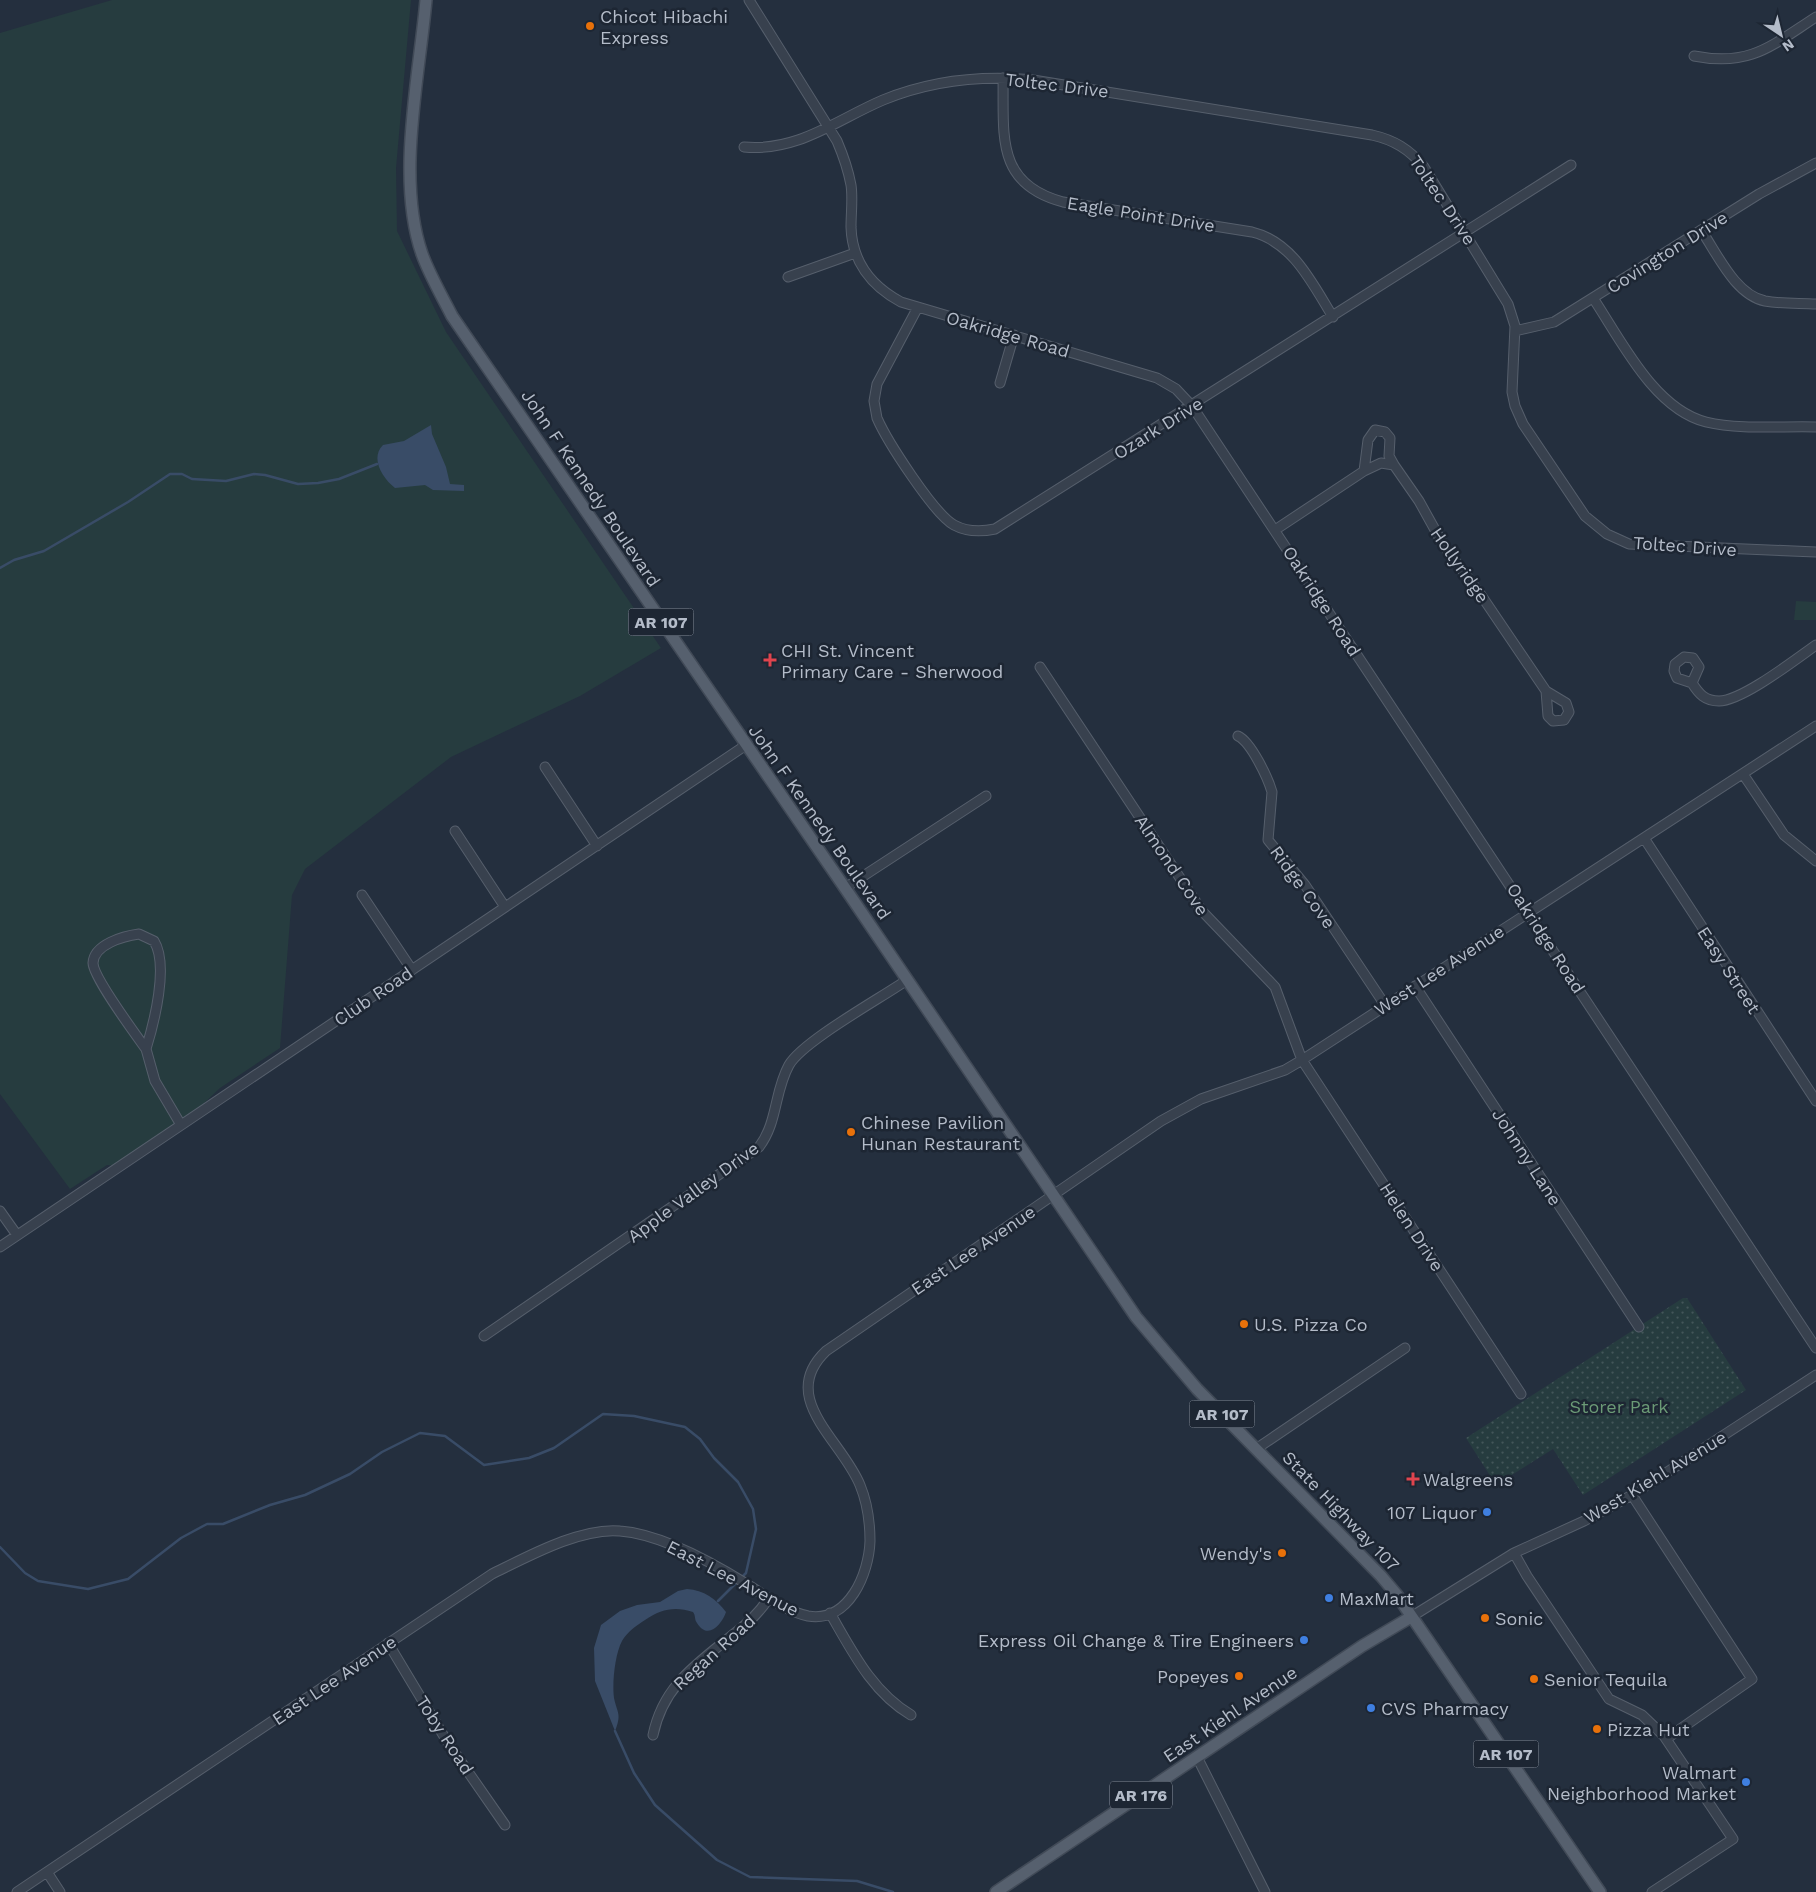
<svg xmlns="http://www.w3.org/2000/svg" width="1816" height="1892" font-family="'Work Sans',sans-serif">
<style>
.grass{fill:#263c3f}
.park{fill:url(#park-dots)}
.water{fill:#394c67}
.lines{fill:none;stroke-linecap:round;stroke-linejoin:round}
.stream{stroke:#394c67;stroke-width:2.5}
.minor-casing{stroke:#565f6c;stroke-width:11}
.major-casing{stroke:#414a57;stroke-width:14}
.minor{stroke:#38414e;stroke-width:9}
.major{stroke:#56606e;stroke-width:11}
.food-dot{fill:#e8710a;stroke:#1d2633;stroke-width:2}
.health-dot{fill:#e0444e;stroke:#1d2633;stroke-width:2}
.shop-dot{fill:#3f7fe0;stroke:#1d2633;stroke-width:2}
.labels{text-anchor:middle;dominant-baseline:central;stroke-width:5;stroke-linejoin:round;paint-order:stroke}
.shield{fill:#1d2633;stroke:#878f9c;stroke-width:1}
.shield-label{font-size:16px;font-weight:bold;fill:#b4bcc9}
.poi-label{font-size:18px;fill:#b4bcc9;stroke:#1d2633;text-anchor:start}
.street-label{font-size:18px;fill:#b4bcc9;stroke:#1d2633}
.park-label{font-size:18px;fill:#6b9a76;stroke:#1d2633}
</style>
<defs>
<pattern id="park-dots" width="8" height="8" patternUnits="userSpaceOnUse" patternTransform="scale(1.25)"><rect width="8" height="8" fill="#263c3f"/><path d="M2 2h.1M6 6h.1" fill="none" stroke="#435659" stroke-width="1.8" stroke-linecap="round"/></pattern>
</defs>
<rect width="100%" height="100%" fill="#242f3e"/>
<path class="grass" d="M 112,0 L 411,0 L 396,168 L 397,231 L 446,332 L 661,648 L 580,696 L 451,757 L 305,869 L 292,895 L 280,1048 L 220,1088 L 181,1125 L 119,1166 L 107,1165 L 70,1189 L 0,1094 L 0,33 Z
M 1796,601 L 1816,602 L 1816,620 L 1794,620 Z"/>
<path class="park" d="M 1683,1298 L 1687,1298 L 1746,1390 L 1583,1495 L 1553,1449 L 1496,1485 L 1466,1438 Z"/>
<path class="water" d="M 431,425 L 432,434 L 446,467 L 450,484 L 464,485 L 464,491 L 433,490 L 425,485 L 395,488 C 382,478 370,458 383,445 L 404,441 Z
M 687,1589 C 704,1590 716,1599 726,1612 C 722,1624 708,1641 697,1623 C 694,1619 696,1616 693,1612 C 675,1606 661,1609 645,1620 C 637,1625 627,1632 622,1641 C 615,1654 612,1683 614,1698 C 617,1713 622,1713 615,1731 L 595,1681 L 594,1648 L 601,1625 L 620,1611 L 637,1605 L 660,1602 L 678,1591 Z"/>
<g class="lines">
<path class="stream" d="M 0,568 L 14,560 L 44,551 L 128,502 L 170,474 L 182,474 L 192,479 L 226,481 L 254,474 L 265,475 L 298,484 L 318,483 L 339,479 L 377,464
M 0,1547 L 25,1573 L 38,1581 L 88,1589 L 128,1579 L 181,1538 L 207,1524 L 223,1524 L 270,1505 L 305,1495 L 350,1474 L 382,1452 L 420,1433 L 445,1436 L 484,1465 L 529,1458 L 554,1448 L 603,1414 L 634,1416 L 685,1427 L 700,1439 L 714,1458 L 738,1482 L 753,1509 L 756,1529 L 746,1573 L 718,1601
M 615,1731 L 634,1773 L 655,1805 L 717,1860 L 750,1877 L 857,1881 L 893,1892"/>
<defs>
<path id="minor" d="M 749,0 L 837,141 C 843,155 848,169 851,185 C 853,198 851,213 851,227 C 852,261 871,286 901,302 L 1157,378 L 1176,389 L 1192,406 L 1816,1348
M 1694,56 C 1750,67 1771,46 1816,17
M 1003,78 C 1004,135 995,184 1063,202 L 1252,232 C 1293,242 1312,283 1333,317
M 744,147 C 798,152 836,120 883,100 C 932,80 981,75 1033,80 L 1372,135 C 1394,140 1409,149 1424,167 L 1508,304 L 1515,326 L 1512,392 L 1515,406 L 1523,424 L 1585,516 L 1607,534 L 1629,544 L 1816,552
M 1701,230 C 1717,253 1735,295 1765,301 C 1782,304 1799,303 1816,304
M 788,277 L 855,253
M 1593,298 C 1621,340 1654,409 1706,422 C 1740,430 1781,426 1816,427
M 918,307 L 877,384 L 874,401 L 877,418 C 887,441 934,514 954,525 C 967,532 981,532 995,529 L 1571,165
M 1515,331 L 1554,322 L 1759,194 L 1816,163
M 1000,383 L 1014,335
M 1364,471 L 1381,463 L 1394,465 L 1419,501 L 1444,546 L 1481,595 L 1546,691 L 1566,703 L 1569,712 L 1564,720 L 1553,721 L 1548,716 L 1546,691
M 1275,530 L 1364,471 L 1368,440 L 1375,430 L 1385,432 L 1390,438 L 1389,456 L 1394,465
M 1040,667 L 1202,911 L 1275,987 L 1302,1060 L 1521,1394
M 1692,683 L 1699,667 L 1693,658 L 1684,657 L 1675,664 L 1674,671 L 1677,678 L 1692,683 C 1699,694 1705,701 1719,701 C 1742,701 1796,659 1816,645
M 1238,736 C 1251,742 1268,778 1272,792 L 1268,840 L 1305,885 L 1385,1005
M 545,767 L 597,846
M 1743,774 L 1784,835 L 1816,861
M 455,831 L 505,907
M 1644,838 L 1816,1101
M 845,888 L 986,796
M 362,895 L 412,970
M 139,934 L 154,941 C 169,965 154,1023 146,1049 C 136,1035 93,977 93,963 C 94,944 124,936 139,934 Z
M 1415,986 L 1639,1327
M 146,1049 L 155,1081 L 181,1125
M 0,1211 L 17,1235
M 0,1247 L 746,745
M 484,1336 L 759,1147 C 778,1122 774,1092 789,1065 C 803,1041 881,998 907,980
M 1256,1449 L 1405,1348
M 1632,1495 L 1752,1679 L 1666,1739
M 1514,1553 L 1527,1576 L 1609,1699 L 1642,1715 L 1664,1736 L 1733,1839 L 1652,1892
M 830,1613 C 852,1651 872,1692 911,1715
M 1411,1617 L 1514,1553 L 1584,1521 L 1632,1495 L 1816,1375
M 388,1643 L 448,1743 L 505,1825
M 653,1735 C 663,1687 694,1666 730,1637 C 745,1626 758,1615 768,1599
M 1197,1757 L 1265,1892
M 47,1872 L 60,1892
M 17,1892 L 492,1574 C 527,1557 581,1527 620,1531 C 660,1534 711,1562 745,1583 C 765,1595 784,1611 808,1616 C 849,1623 869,1573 870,1541 C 870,1523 867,1502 860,1485 C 842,1440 777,1398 826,1351 L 1161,1121 L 1201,1099 L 1285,1070 L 1302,1060 L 1816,726"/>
<path id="major" d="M 426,0 C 419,78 396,179 422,254 C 430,276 442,296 452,316 L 845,888 L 1136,1317 L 1197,1389 L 1381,1576 L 1397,1595 L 1600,1892
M 996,1892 L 1362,1646 L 1411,1617"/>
</defs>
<use href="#minor" class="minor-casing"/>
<use href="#major" class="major-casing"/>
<use href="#minor" class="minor"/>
<use href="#major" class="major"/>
</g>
<g class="food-dot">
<circle cx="590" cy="26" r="5"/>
<circle cx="851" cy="1132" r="5"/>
<circle cx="1244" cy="1324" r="5"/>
<circle cx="1282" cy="1553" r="5"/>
<circle cx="1485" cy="1618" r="5"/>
<circle cx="1239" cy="1676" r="5"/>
<circle cx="1534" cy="1679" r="5"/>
<circle cx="1597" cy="1729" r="5"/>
</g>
<g class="health-dot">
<path d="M767.5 652.5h5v5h5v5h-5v5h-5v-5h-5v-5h5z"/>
<path d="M1410.5 1471.5h5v5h5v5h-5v5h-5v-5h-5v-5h5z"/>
</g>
<g class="shop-dot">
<circle cx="1487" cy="1512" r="5"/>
<circle cx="1329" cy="1598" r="5"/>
<circle cx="1304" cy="1640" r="5"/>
<circle cx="1371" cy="1708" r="5"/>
<circle cx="1746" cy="1782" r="5"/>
</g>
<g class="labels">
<g class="shield">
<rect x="628.5" y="608.5" width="65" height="27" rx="4"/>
<rect x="1189.5" y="1400.5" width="65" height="27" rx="4"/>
<rect x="1473.5" y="1740.5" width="65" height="27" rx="4"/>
<rect x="1110" y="1781.5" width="62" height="27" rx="4"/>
</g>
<g class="shield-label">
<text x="661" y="622">AR 107</text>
<text x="1222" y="1414">AR 107</text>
<text x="1506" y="1754">AR 107</text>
<text x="1141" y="1795">AR 176</text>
</g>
<g class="poi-label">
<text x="600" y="16">Chicot Hibachi<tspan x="600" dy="21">Express</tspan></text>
<text x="781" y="650">CHI St. Vincent<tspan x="781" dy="21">Primary Care - Sherwood</tspan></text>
<text x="861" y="1122">Chinese Pavilion<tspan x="861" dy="21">Hunan Restaurant</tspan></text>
<text x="1254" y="1324">U.S. Pizza Co</text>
<text x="1423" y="1479">Walgreens</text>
<text x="1477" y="1512" text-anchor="end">107 Liquor</text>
<text x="1272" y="1553" text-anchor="end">Wendy's</text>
<text x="1339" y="1598">MaxMart</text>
<text x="1495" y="1618">Sonic</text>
<text x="1294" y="1640" text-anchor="end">Express Oil Change &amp; Tire Engineers</text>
<text x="1229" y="1676" text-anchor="end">Popeyes</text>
<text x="1544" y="1679">Senior Tequila</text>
<text x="1381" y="1708">CVS Pharmacy</text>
<text x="1607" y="1729">Pizza Hut</text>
<text x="1736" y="1772" text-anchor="end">Walmart<tspan x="1736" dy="21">Neighborhood Market</tspan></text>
</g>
<g class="street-label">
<text transform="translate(1057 85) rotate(7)">Toltec Drive</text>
<text transform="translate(1443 200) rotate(56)">Toltec Drive</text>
<text transform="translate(1141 214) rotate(9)">Eagle Point Drive</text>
<text transform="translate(1667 252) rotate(-32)">Covington Drive</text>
<text transform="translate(1008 334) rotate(16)">Oakridge Road</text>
<text transform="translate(1158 428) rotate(-32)">Ozark Drive</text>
<text transform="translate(591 488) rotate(56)">John F Kennedy Boulevard</text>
<text transform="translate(1685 546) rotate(4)">Toltec Drive</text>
<text transform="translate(1460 565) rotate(55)">Hollyridge</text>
<text transform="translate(1322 601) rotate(57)">Oakridge Road</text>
<text transform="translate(820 822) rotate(55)">John F Kennedy Boulevard</text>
<text transform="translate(1172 865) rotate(56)">Almond Cove</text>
<text transform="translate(1303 887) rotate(54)">Ridge Cove</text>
<text transform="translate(1546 938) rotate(57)">Oakridge Road</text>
<text transform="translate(1439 970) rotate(-33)">West Lee Avenue</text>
<text transform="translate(1729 970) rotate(57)">Easy Street</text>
<text transform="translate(373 996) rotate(-34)">Club Road</text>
<text transform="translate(1527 1157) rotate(57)">Johnny Lane</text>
<text transform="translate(693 1192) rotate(-36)">Apple Valley Drive</text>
<text transform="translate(1412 1227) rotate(57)">Helen Drive</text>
<text transform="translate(973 1250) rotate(-34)">East Lee Avenue</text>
<text transform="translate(1655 1477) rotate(-31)">West Kiehl Avenue</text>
<text transform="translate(1341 1511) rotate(46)">State Highway 107</text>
<text transform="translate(733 1578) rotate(27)">East Lee Avenue</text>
<text transform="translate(714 1652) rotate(-42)">Regan Road</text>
<text transform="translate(334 1680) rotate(-34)">East Lee Avenue</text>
<text transform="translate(1230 1714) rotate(-34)">East Kiehl Avenue</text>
<text transform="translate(445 1735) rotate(57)">Toby Road</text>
</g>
<g class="park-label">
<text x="1619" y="1406">Storer Park</text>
</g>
</g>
<g transform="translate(1781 35) rotate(145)" stroke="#1d2633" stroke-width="4" paint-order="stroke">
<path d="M0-4L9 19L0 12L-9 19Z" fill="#b4bcc9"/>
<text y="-8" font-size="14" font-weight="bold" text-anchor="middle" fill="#b4bcc9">N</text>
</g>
</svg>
